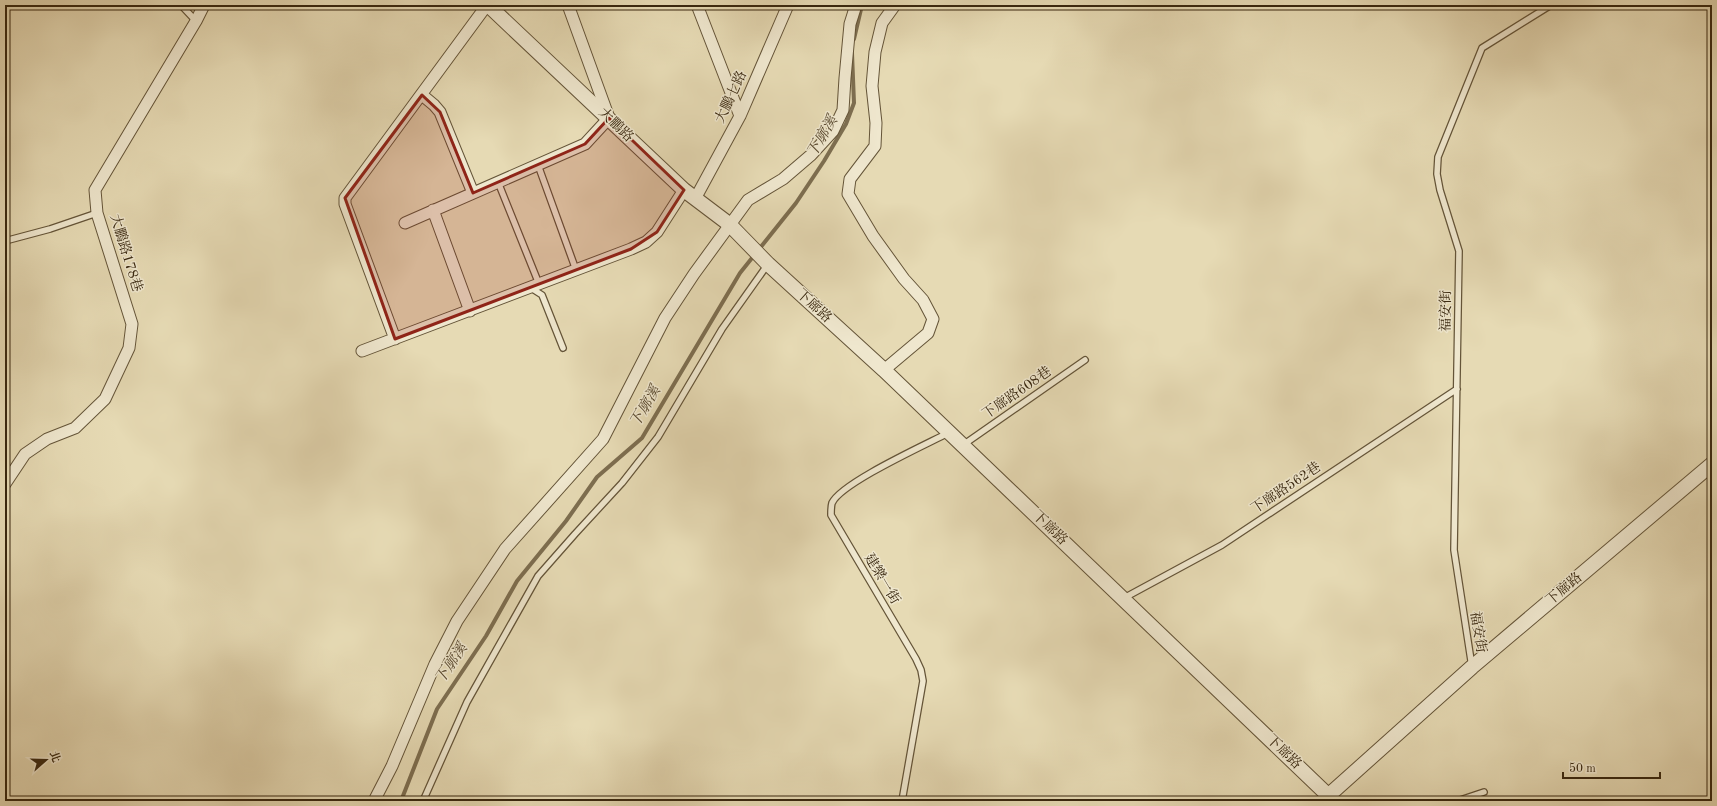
<svg xmlns="http://www.w3.org/2000/svg" width="1717" height="806" font-family="'Old Standard TT','Noto Serif TC',serif">
<style>
.lines{fill:none;stroke-linecap:round;stroke-linejoin:round}
.stream{stroke:#7d6e50;stroke-width:4}
.service-casing{stroke:#645438;stroke-width:8}
.minor-casing{stroke:#645438;stroke-width:13}
.tertiary-casing{stroke:#645438;stroke-width:16}
.service{stroke:#efe7ce;stroke-width:5.5}
.minor{stroke:#efe7ce;stroke-width:11}
.tertiary{stroke:#efe7ce;stroke-width:14}
.marked{fill:#8f2418;fill-opacity:0.2;stroke:#8f2418;stroke-width:3;stroke-linejoin:round}
.labels{text-anchor:middle;dominant-baseline:central;stroke-width:3;stroke-linejoin:round;paint-order:stroke}
.street-label{font-size:14px;fill:#38270f;stroke:#efe7ce}
.water-label{font-size:15px;font-style:italic;fill:#5a4a30;stroke:#efe7ce}
</style>
<rect width="100%" height="100%" fill="#e6dab4"/>
<filter id="stains"><feTurbulence type="fractalNoise" baseFrequency=".005" numOctaves="4"/><feColorMatrix values="0 0 0 0 .2 0 0 0 0 .09 0 0 0 0 .02 0 0 0 .5 -.17"/></filter>
<radialGradient id="worn" r=".72"><stop offset=".6" stop-color="#630" stop-opacity="0"/><stop offset="1" stop-color="#630" stop-opacity=".3"/></radialGradient>
<g class="lines">
<path class="stream" d="M 854,39 L 862,5
M 401,801 L 437,709 L 486,636 L 517,581 L 566,521 L 597,477 L 642,438 L 740,273 L 796,203 L 824,161 L 846,124 L 854,103 L 852,53"/>
<defs>
<path id="service" d="M 181,5 L 196,21
M 538,165 L 576,270
M 498,182 L 539,284
M 5,241 L 50,229 L 97,213
M 531,288 L 542,295 L 563,348
M 963,445 L 1085,360
M 1124,598 L 1222,545 L 1457,389
M 1472,667 L 1454,550 L 1459,251 L 1440,190 L 1437,174 L 1438,157 L 1482,48 L 1551,5
M 423,801 L 467,702 L 538,576 L 575,534 L 622,483 L 658,437 L 722,329 L 768,264
M 902,801 L 923,681 L 921,670 L 916,659 L 831,515 C 831,512 831,506 832,503 C 841,483 925,445 948,433
M 1457,801 L 1484,792"/>
<path id="minor" d="M 697,5 L 740,116
M 422,95 L 434,105 L 440,112 L 473,193
M 695,199 L 740,116 L 788,5
M 433,210 L 470,311
M 405,223 L 585,144 L 609,118 L 568,5
M 395,339 L 345,204 L 345,198 L 487,5
M 362,351 L 631,249 L 646,242 L 657,232 L 684,190
M 884,370 L 928,333 L 933,319 L 923,300 L 904,279 L 873,236 L 848,194 L 850,179 L 875,146 L 876,123 L 872,86 L 875,52 L 882,23 L 895,5
M 5,484 L 25,454 L 47,439 L 75,428 L 105,399 L 129,348 L 132,324 L 97,213 L 95,190 L 196,21 L 204,5
M 374,801 L 392,766 L 435,664 L 457,621 L 505,549 L 603,439 L 665,318 L 694,274 L 748,200 L 783,179 L 811,155 L 833,131 L 843,110 L 845,78 L 850,24 L 856,5"/>
<path id="tertiary" d="M 488,5 L 684,190 L 729,224 L 768,264 L 884,370 L 1334,801
M 1329,795 L 1472,667 L 1712,464"/>
</defs>
<use href="#service" class="service-casing"/>
<use href="#minor" class="minor-casing"/>
<use href="#tertiary" class="tertiary-casing"/>
<use href="#service" class="service"/>
<use href="#minor" class="minor"/>
<use href="#tertiary" class="tertiary"/>
</g>
<path class="marked" d="M 422,95 L 440,112 L 473,193 L 585,144 L 609,118 L 684,190 L 657,232 L 631,249 L 395,339 L 345,198 Z"/>
<g class="labels">
<g class="street-label">
<text transform="translate(731 97) rotate(-65)">大鵬七路</text>
<text transform="translate(616 125) rotate(44)">大鵬路</text>
<text transform="translate(126 253) rotate(73)">大鵬路178巷</text>
<text transform="translate(814 306) rotate(42)">下廍路</text>
<text transform="translate(1446 311) rotate(-89)">福安街</text>
<text transform="translate(1017 393) rotate(-35)">下廍路608巷</text>
<text transform="translate(1286 488) rotate(-34)">下廍路562巷</text>
<text transform="translate(1050 528) rotate(44)">下廍路</text>
<text transform="translate(882 579) rotate(59)">建樂一街</text>
<text transform="translate(1564 589) rotate(-40)">下廍路</text>
<text transform="translate(1478 632) rotate(81)">福安街</text>
<text transform="translate(1284 752) rotate(44)">下廍路</text>
</g>
<g class="water-label">
<text transform="translate(823 137) rotate(-59)">下廓溪</text>
<text transform="translate(646 407) rotate(-59)">下廓溪</text>
<text transform="translate(452 664) rotate(-56)">下廓溪</text>
</g>
</g>
<rect width="1717" height="806" fill="none" stroke="#e6dab4" stroke-width="20"/>
<rect x="6" y="6" width="1705" height="794" fill="none" stroke="#38270f" stroke-width="2"/>
<rect x="10" y="10" width="1697" height="786" fill="none" stroke="#38270f"/>
<g transform="translate(46 760) rotate(70)" stroke="#efe7ce" stroke-width="3" paint-order="stroke">
<path d="M0-3L7 15L0 10L-7 15Z" fill="#38270f"/>
<text y="-6" font-size="11" font-weight="bold" text-anchor="middle" fill="#38270f">北</text>
</g>
<path d="M1563 772v6h97v-6" fill="none" stroke="#38270f" stroke-width="2"/>
<text x="1569" y="772" font-size="12" fill="#38270f" stroke="#efe7ce" stroke-width="3" paint-order="stroke">50 m</text>
<rect width="100%" height="100%" filter="url(#stains)"/>
<rect width="100%" height="100%" fill="url(#worn)"/>
</svg>
